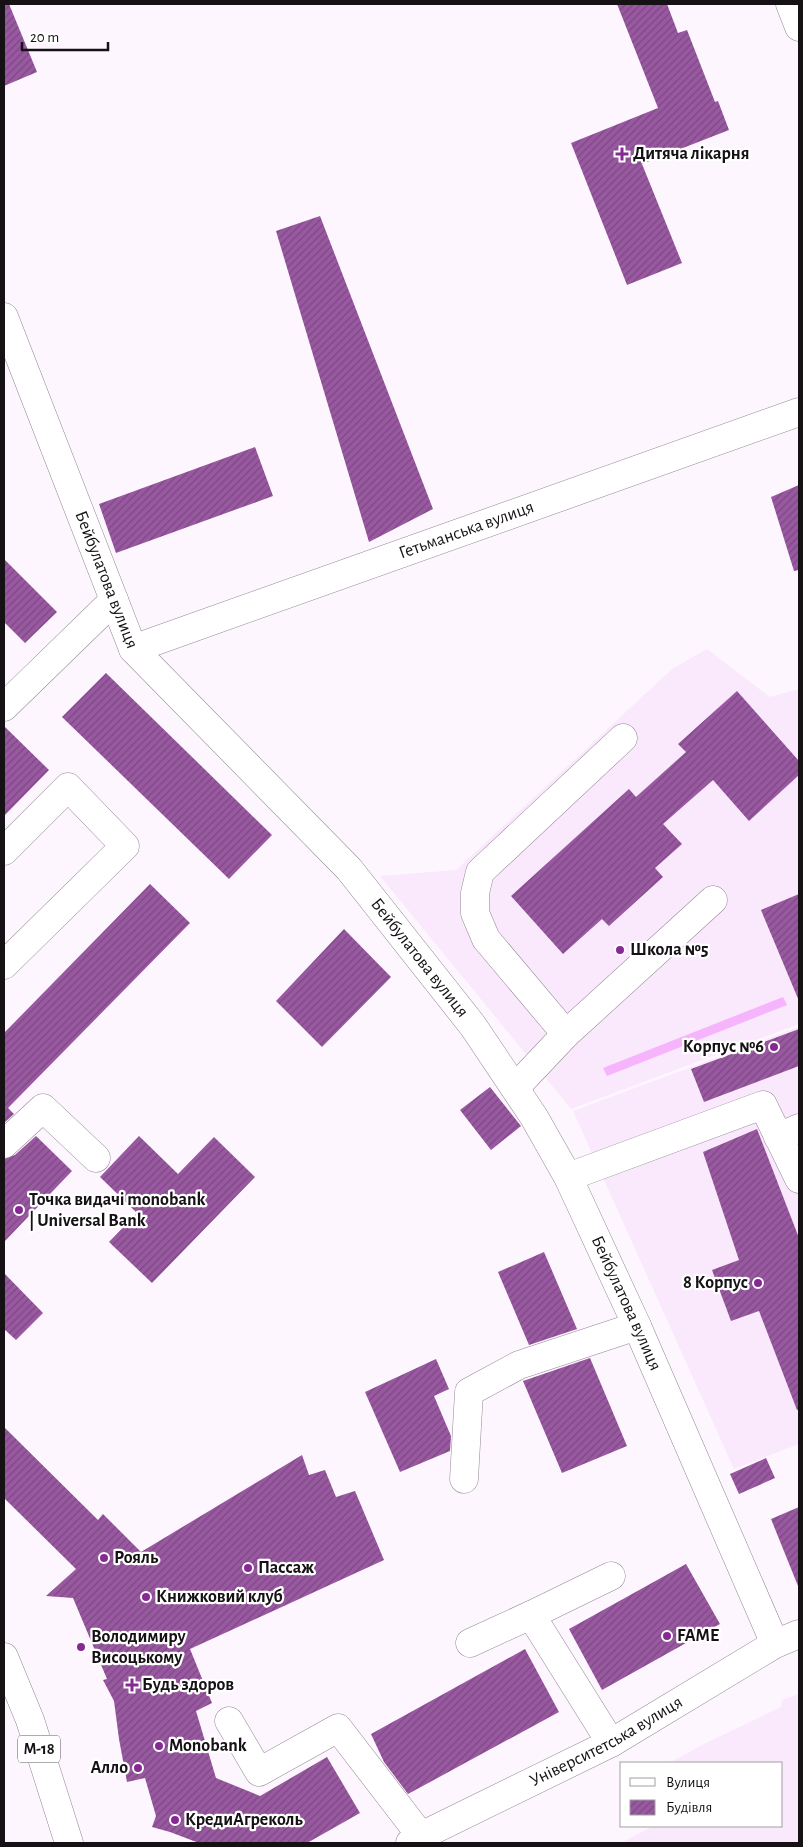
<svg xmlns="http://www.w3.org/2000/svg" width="803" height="1847" font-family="'Alegreya Sans',sans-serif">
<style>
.built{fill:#fae8fc}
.pitch{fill:#f5b4fc}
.building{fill:url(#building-hatch)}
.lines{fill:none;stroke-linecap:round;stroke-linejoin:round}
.minor-casing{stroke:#928793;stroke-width:29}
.highway-casing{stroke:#928793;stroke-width:29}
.minor{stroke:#fff;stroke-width:28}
.highway{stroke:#fff;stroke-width:28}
.poi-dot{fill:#872993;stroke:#fff;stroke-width:2}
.labels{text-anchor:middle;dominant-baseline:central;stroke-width:4.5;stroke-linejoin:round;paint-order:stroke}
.shield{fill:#fff;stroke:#5b585b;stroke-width:1}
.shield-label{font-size:16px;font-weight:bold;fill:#151115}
.poi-label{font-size:18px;font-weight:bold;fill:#151115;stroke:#fff;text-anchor:start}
.street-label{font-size:18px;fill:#151115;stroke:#fff}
</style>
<defs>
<pattern id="building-hatch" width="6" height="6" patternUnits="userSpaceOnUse" patternTransform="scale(1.25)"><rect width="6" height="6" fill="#9959a1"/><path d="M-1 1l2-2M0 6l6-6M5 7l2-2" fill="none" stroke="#7c4882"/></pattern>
</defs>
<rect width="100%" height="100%" fill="#fef6fe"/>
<path class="built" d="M 707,649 L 770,697 L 799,689 L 799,1024 L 571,1109 L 380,876 L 456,870 L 672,669 Z
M 799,1027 L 799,1444 L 734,1469 L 573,1111 Z
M 799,1694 L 799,1843 L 621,1843 L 653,1826 L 782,1826 L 782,1763 L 669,1763 L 706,1743 L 781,1707 L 782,1700 Z"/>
<path class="pitch" d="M 783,997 L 787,1005 L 607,1076 L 603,1068 Z"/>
<path class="building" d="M 4,4 L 9,4 L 37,72 L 4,86 Z
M 617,4 L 667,4 L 678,33 L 687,30 L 715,102 L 718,101 L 729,130 L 642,164 L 682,263 L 627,285 L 571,143 L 658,108 Z
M 320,216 L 433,509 L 369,542 L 276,231 Z
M 255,447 L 273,496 L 116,553 L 99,504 Z
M 799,485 L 799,570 L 794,571 L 771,497 Z
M 4,559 L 57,612 L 25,643 L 4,622 Z
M 106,673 L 272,835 L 229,879 L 62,717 Z
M 737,691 L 799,761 L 799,775 L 749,821 L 713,780 L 663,824 L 682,844 L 655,868 L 663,877 L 609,926 L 602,919 L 563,954 L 511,896 L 629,789 L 636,797 L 686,752 L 678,744 Z
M 4,726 L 49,770 L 4,816 Z
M 150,884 L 190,923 L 8,1108 L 14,1114 L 4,1123 L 4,1033 Z
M 799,894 L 799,1001 L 761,910 Z
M 344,929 L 391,977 L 322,1047 L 276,1001 Z
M 799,1029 L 799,1066 L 704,1102 L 691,1069 Z
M 490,1087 L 521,1126 L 491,1150 L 460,1110 Z
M 757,1129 L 799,1238 L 799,1410 L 797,1410 L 759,1311 L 731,1321 L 712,1270 L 739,1260 L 703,1152 Z
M 36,1136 L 72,1171 L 4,1242 L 4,1159 L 15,1155 Z
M 139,1136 L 178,1174 L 214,1137 L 255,1177 L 152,1283 L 109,1242 L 137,1213 L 100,1177 Z
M 544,1252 L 577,1329 L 529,1345 L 498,1272 Z
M 4,1273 L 43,1313 L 16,1340 L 4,1329 Z
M 590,1358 L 627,1446 L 562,1473 L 523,1381 Z
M 436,1359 L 449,1389 L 434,1396 L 451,1436 L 450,1451 L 400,1472 L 365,1392 Z
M 4,1427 L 98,1520 L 103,1514 L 141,1552 L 302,1455 L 309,1475 L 325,1470 L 336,1497 L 355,1491 L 384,1560 L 190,1649 L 212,1703 L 196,1711 L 216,1778 L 260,1796 L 327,1757 L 360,1813 L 307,1843 L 199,1843 L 170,1832 L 152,1827 L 156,1816 L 145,1778 L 127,1782 L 119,1739 L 114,1701 L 103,1680 L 107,1679 L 73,1598 L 46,1596 L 76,1569 L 4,1498 Z
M 766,1458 L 775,1478 L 739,1494 L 730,1474 Z
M 799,1507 L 799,1585 L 798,1586 L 771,1519 Z
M 686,1564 L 720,1624 L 602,1690 L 569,1629 Z
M 525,1649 L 559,1712 L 408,1794 L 384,1762 L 371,1734 Z"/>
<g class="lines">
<defs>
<g id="minor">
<path d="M 790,4 L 799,27"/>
<path id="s1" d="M 4,317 L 133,649 L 349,869 L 473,1026 L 534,1117 L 568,1177 L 637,1326 L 775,1644"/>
<path id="s2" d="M 133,649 L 799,412"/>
<path d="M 4,707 L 114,600"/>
<path d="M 623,738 L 480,872 L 475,893 L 475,913 L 486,939 L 566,1034 L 713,900"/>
<path d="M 4,851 L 68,787 L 125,846 L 4,965"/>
<path d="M 515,1088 L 566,1034"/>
<path d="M 778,1137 L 799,1128"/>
<path d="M 4,1144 L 43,1108 L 96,1158"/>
<path d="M 568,1177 L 763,1105 L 799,1179"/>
<path d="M 464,1479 L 469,1392 L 519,1365 L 637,1326"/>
<path d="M 531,1615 L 611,1576"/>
<path d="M 470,1643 L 531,1615 L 611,1743"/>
<path d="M 229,1721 L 259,1772 L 338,1728 L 421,1836"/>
<path id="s3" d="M 410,1843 L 421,1836 L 611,1743 L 775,1644 L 799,1634"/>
</g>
<path id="highway" d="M 4,1657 L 30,1720 L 69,1843"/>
</defs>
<use href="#minor" class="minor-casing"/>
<use href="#highway" class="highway-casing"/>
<use href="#minor" class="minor"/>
<use href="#highway" class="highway"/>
</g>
<g class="poi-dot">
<path d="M619.5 146.5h5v5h5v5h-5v5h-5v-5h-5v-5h5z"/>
<circle cx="620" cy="950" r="5"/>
<circle cx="774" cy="1047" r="5"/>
<circle cx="19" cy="1210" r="5"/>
<circle cx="758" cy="1283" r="5"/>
<circle cx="104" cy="1558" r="5"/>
<circle cx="248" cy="1568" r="5"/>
<circle cx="146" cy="1597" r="5"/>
<circle cx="667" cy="1636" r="5"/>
<circle cx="81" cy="1647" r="5"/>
<path d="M129.5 1677.5h5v5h5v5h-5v5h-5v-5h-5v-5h5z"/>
<circle cx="159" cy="1746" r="5"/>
<circle cx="138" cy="1768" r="5"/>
<circle cx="175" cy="1820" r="5"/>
</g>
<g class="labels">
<rect class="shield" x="18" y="1735.5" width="42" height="27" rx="4"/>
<g class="shield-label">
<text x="39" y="1749">М-18</text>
</g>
<g class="poi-label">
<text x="633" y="154">Дитяча лікарня</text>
<text x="630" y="950">Школа №5</text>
<text x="764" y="1047" text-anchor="end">Корпус №6</text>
<text x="29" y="1200">Точка видачі monobank<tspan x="29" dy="21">| Universal Bank</tspan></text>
<text x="748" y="1283" text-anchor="end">8 Корпус</text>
<text x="114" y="1558">Рояль</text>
<text x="258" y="1568">Пассаж</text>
<text x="156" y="1597">Книжковий клуб</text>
<text x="677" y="1636">FAME</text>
<text x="91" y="1637">Володимиру<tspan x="91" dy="21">Висоцькому</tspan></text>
<text x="142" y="1685">Будь здоров</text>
<text x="169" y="1746">Monobank</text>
<text x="128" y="1768" text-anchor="end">Алло</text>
<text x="185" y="1820">КредиАгреколь</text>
</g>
<g class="street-label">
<text stroke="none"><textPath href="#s2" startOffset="354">Гетьманська вулиця</textPath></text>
<text stroke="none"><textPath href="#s1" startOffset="282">Бейбулатова вулиця</textPath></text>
<text stroke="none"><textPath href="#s1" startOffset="778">Бейбулатова вулиця</textPath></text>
<text stroke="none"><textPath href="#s1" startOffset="1182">Бейбулатова вулиця</textPath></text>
<text stroke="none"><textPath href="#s3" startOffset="221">Університетська вулиця</textPath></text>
</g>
</g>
<rect width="803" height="1847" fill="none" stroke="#151115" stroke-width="10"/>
<rect x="620" y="1762" width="162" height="65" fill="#ffffff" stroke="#a1a0a1"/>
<rect x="630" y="1778" width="25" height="8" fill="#ffffff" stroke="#a1a0a1"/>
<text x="666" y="1787" font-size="15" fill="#151115">Вулиця</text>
<rect x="630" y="1800" width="25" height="15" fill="url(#building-hatch)" stroke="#a1a0a1"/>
<text x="666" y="1812" font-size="15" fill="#151115">Будівля</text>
<path d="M22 42v8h86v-8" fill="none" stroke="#151115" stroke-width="2.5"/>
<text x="30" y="42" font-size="15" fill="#151115" stroke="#ffffff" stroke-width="4" paint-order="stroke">20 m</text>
</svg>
